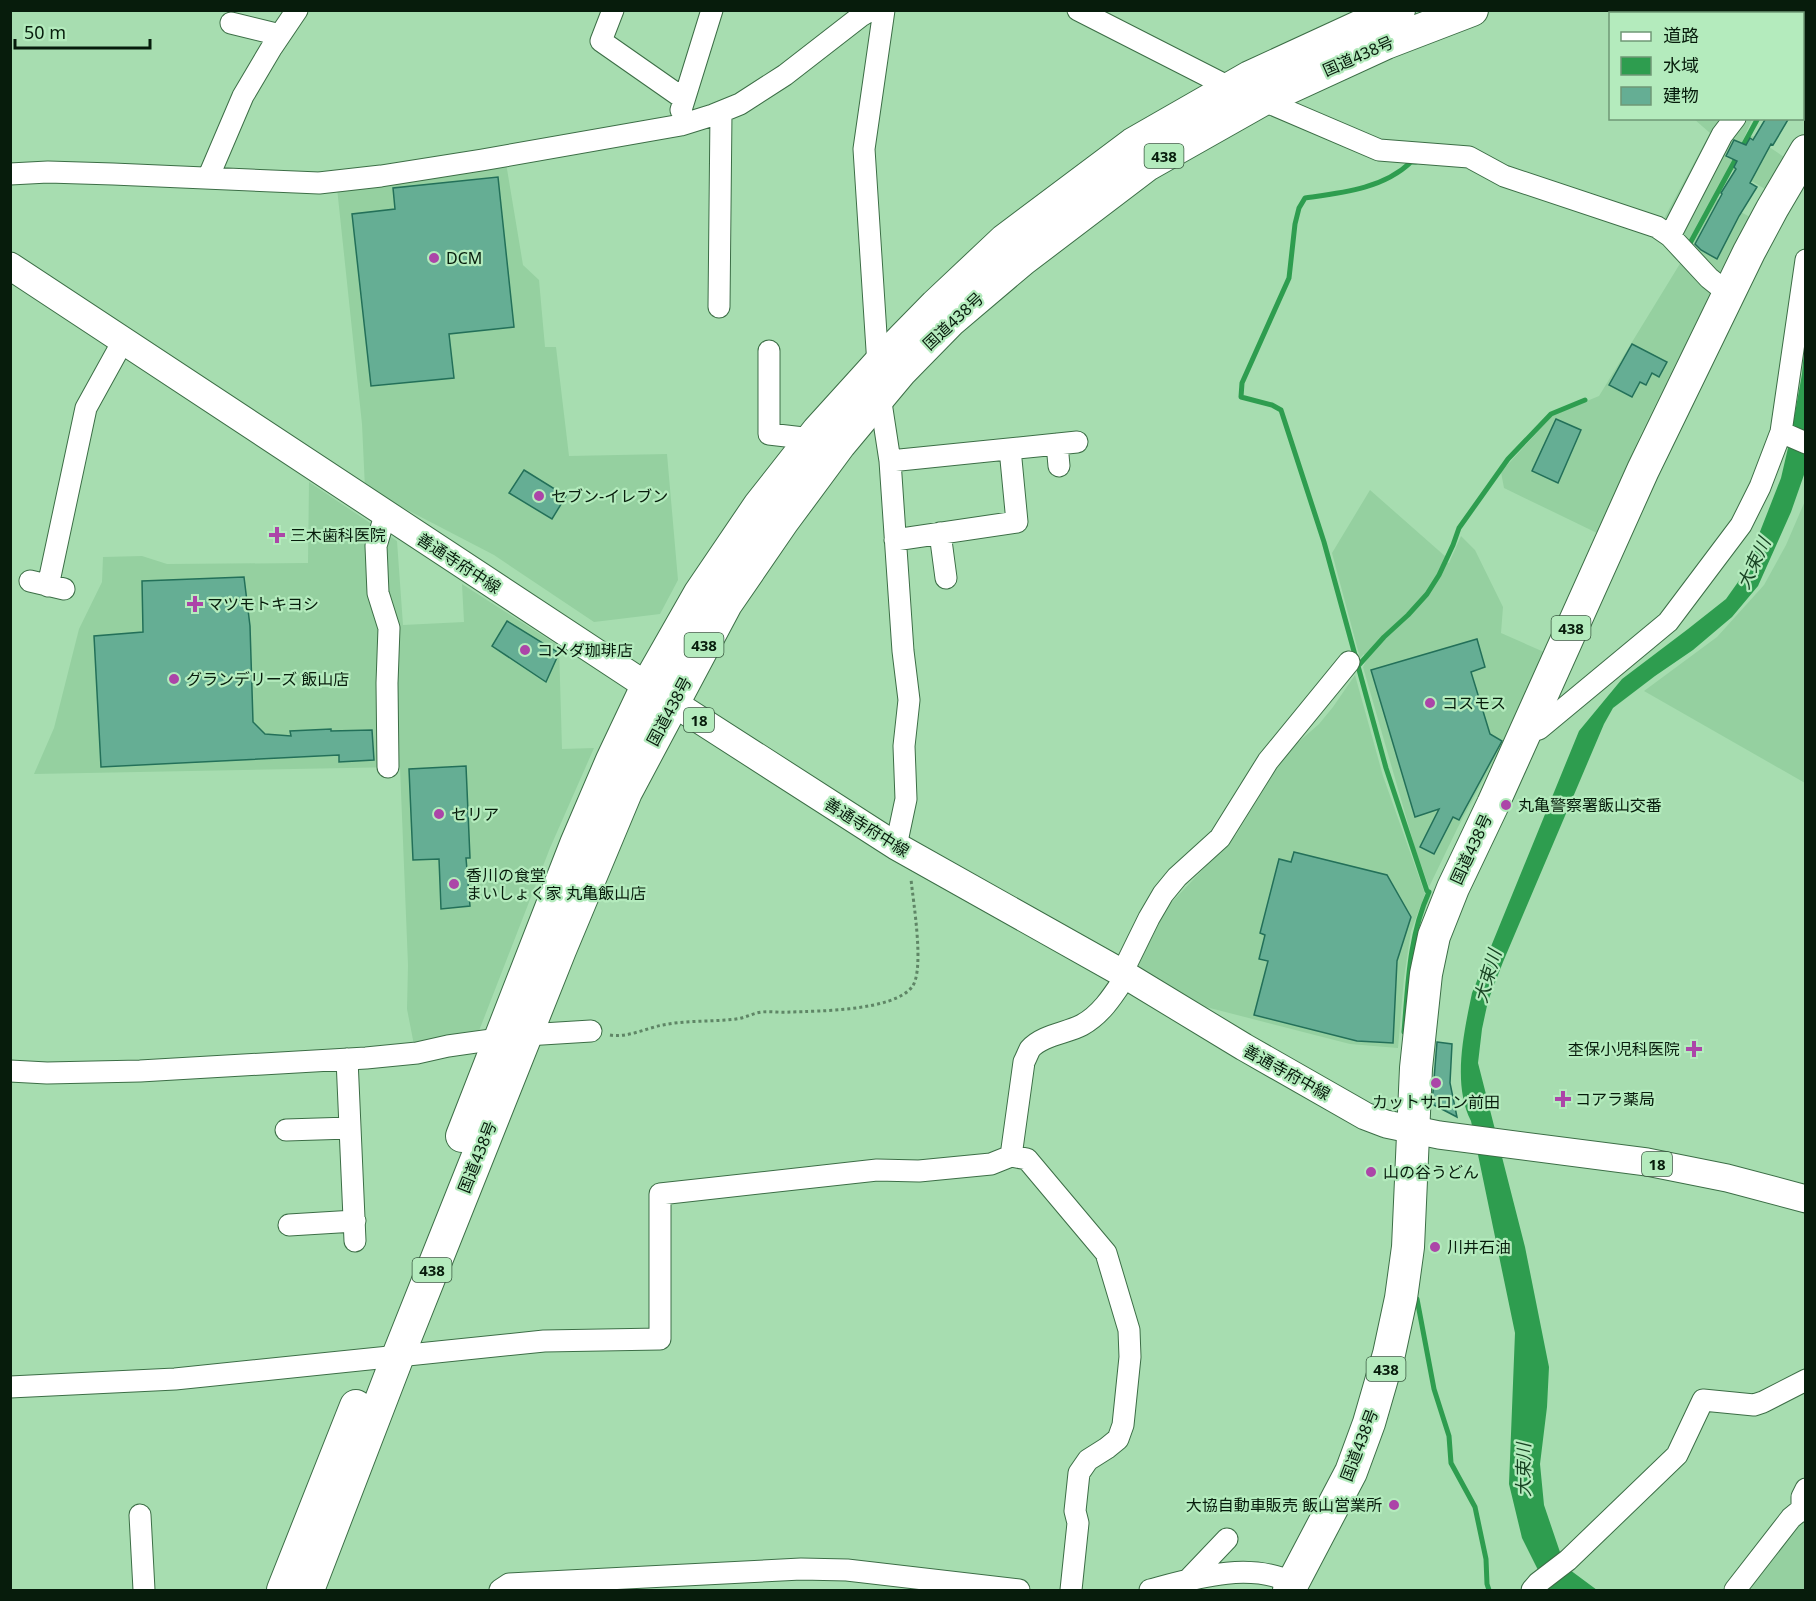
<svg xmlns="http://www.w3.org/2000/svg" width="1816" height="1601" font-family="'Noto Sans','Noto Sans JP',sans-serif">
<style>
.built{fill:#95d0a0}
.water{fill:#2e9d4f}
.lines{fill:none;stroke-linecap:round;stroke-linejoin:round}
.stream{stroke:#2e9d4f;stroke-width:5}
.building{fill:#65ae94;stroke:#237059;stroke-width:1.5}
.minor-casing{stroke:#3c6e46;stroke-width:23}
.major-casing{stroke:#3c6e46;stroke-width:29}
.highway-casing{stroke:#3c6e46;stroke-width:34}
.path{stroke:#5f8666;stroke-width:3;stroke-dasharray:3 3;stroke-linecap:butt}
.minor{stroke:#fff;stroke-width:21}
.major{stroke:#fff;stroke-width:27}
.highway{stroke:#fff;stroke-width:32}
.poi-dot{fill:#ac45a8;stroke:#b4ebbd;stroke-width:2}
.labels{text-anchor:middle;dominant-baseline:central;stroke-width:4.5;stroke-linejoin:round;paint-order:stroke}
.shield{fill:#b4ebbd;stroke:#3b5a41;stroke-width:1.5}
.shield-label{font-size:15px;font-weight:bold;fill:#071c0c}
.street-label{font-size:16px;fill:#071c0c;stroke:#b4ebbd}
.poi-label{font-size:16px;fill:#071c0c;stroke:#b4ebbd;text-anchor:start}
.water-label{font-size:18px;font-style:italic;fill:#184323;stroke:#b4ebbd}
</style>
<rect width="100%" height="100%" fill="#a7ddb0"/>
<path class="built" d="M 1640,11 L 1805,11 L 1805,109 L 1802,107 L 1802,14 L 1639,13 Z
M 1694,119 L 1752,119 L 1744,138 L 1688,245 L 1661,224 L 1710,133 Z
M 1748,136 L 1753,136 L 1784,157 L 1765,189 L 1731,169 Z
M 506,163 L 523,265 L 539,280 L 545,347 L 556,347 L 569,456 L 667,454 L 678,580 L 660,614 L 594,622 L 494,555 L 365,488 L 362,424 L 337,188 Z
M 1717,199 L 1750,217 L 1718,276 L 1691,248 Z
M 1681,262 L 1712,290 L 1640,436 L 1597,533 L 1504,488 L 1501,472 L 1553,415 L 1599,396 Z
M 309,482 L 397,541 L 403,625 L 464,622 L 462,584 L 559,646 L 562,749 L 594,748 L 550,848 L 477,1036 L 414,1045 L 407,1009 L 408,965 L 400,767 L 34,774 L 54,728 L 79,629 L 102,582 L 103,557 L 142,556 L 167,564 L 308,563 Z
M 1370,490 L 1446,557 L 1445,562 L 1449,563 L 1461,536 L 1475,550 L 1503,607 L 1501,633 L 1544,652 L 1506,738 L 1458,827 L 1429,887 L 1415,848 L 1363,667 L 1367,659 L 1364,654 L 1360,658 L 1332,553 Z
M 1805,501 L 1805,783 L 1644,691 L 1717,637 L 1764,585 L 1786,545 Z
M 1355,675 L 1383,776 L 1425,894 L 1411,931 L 1404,978 L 1398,1048 L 1350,1044 L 1202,1006 L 1136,970 L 1167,907 L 1236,835 L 1276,769 L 1294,746 L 1319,724 L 1333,707 Z
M 1805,1515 L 1805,1590 L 1740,1590 Z"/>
<path class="water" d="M 1805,341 L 1805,472 L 1791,512 L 1758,586 L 1732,617 L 1693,650 L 1655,676 L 1613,708 L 1604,724 L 1503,962 L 1488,1001 L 1482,1029 L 1478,1063 L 1525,1247 L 1549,1367 L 1547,1407 L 1540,1464 L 1544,1505 L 1561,1555 L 1570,1570 L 1597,1590 L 1548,1590 L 1522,1538 L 1509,1484 L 1515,1333 L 1471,1121 C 1452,1084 1464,1032 1472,993 L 1579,731 L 1622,679 L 1688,629 L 1726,599 L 1743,575 L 1781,478 L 1791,435 L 1802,374 Z"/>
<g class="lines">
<path class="stream" d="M 1802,58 L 1806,58
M 1688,247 L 1758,118
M 1358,666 L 1384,637 L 1408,615 L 1427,594 L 1439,575 L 1453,545 L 1459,528 L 1508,459 L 1551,414 L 1585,400
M 1404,1032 C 1408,984 1409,936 1429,892 L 1427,891 L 1386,768 L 1324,542 L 1281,410 L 1272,405 L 1241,397 L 1242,383 L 1289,278 L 1295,224 L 1299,208 L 1305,198 C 1341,193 1383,189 1411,162 L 1416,162
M 1417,1299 L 1434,1389 L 1449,1436 L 1451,1463 L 1475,1507 L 1486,1559 L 1487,1584 L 1489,1590"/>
</g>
<path class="building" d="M 1766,118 L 1789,118 L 1773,145 L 1771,144 L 1750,183 L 1757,187 L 1739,216 L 1717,259 L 1701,250 L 1695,244 L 1722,194 L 1721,193 L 1736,169 L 1734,167 L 1737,161 L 1726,156 L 1734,140 L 1746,145 L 1750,138 L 1753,140 Z
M 498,177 L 514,327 L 449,334 L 454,378 L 371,386 L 352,214 L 395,209 L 393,188 Z
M 1632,344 L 1667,362 L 1659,377 L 1652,373 L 1646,385 L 1640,382 L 1632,397 L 1609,385 Z
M 1556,419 L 1581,430 L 1558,483 L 1532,471 Z
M 524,470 L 566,496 L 552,519 L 509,493 Z
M 244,577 L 250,626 L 253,722 L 265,734 L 291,736 L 290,731 L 331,729 L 331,731 L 372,730 L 374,760 L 339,762 L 339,755 L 101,767 L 94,636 L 143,632 L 142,581 Z
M 507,621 L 559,653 L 546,682 L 492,646 Z
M 1477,639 L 1485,667 L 1471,672 L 1490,734 L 1502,741 L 1459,820 L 1453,817 L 1434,854 L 1420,847 L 1439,809 L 1415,817 L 1371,670 Z
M 466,766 L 470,858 L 466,858 L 470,906 L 441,909 L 439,859 L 413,860 L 409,769 Z
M 1294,852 L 1387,875 L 1411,917 L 1397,961 L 1393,1043 L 1357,1041 L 1254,1015 L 1268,961 L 1259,959 L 1265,935 L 1260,933 L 1279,859 L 1291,862 Z
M 1437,1042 L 1452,1044 L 1450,1083 L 1457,1117 L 1432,1104 Z"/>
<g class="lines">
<defs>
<path id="minor" d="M 613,10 L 601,41 L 684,99
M 884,10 L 864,149 L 880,396 L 890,461 L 903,651 L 909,700 L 904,746 L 906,799 L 896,846
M 1078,10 L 1231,88
M 231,23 L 280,35
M 1262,100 L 1379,150 L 1469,157 L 1504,176 L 1657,227 L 1670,236 L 1709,278 L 1729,294
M 681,110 L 712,10
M 10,174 L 48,172 L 113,174 L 319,183 L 381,176 L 482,160 L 681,125 L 713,115 L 740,104 L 785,75 L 861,16 L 871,10
M 208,178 L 243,96 L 272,47 L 297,10
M 1670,236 L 1722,135 L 1735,118
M 719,307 L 721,112
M 769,351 L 769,434 L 812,439
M 1781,432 L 1806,443
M 1057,444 L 1059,466
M 890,461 L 1077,442
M 385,515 L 376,546 L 378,593 L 389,628 L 387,683 L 388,767
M 940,533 L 946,578
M 895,540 L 1017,522 L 1010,449
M 30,581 L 64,589
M 48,586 L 86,408 L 123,341
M 1525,732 L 1539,729 L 1668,622 L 1741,525 L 1760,487 L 1781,432 L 1806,260
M 1122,973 L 1149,918 L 1163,894 L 1177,877 L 1220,838 L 1268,761 L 1349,662
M 347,1059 L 355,1241
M 10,1071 L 47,1073 L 140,1071 L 366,1058 L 417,1053 L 448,1046 L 526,1035 L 591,1031
M 286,1130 L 350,1128
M 1011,1156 L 1027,1159 L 1106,1253 L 1129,1330 L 1130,1357 L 1123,1425 L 1118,1439 L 1107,1448 L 1088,1460 L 1079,1473 L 1075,1511 L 1078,1523 L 1071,1590
M 289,1225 L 355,1221
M 10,1387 L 175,1379 L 544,1341 L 660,1339 L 660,1194 L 877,1170 L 919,1171 L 991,1164 L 1011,1156 L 1024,1062 C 1026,1058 1028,1053 1030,1049 C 1042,1035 1067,1033 1082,1025 C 1102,1014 1114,994 1126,976
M 1802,1509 L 1802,1497 L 1806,1489
M 140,1515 L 144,1590
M 1187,1581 L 1227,1539
M 500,1590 L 509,1584 L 801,1569 L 847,1570 L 1019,1590
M 1150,1590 C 1195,1578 1249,1561 1293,1583
M 1532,1590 L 1538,1583 L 1568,1560 L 1677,1455 L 1703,1400 L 1754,1405 L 1763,1402 L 1806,1380
M 1735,1590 L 1791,1518 L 1802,1509 L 1806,1511"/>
<path id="major" d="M 10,266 L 647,686 L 896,846 L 1122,973 L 1244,1047 L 1365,1116 L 1386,1124 L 1439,1135 L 1647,1162 L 1727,1178 L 1806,1199"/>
<path id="highway" d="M 462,1136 L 576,844 L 612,760 L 647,686 L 700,593 L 759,506 L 818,431 L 886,356 L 936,305 L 1005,240 L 1133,144 L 1250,77 L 1376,19 L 1399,10
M 283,1590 L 356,1406
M 308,1590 L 398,1356 L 560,950 L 626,792 L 726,604 L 783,521 L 840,444 L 901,371 L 950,321 L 1022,260 L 1147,165 L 1262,100 L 1386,43 L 1472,10
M 1289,1590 L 1351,1472 L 1369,1423 L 1389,1354 L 1401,1298 L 1408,1247 L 1416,1068 L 1426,974 L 1434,936 L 1453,888 L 1493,804 L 1643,470 L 1749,252 L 1772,209 L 1806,151"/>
</defs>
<use href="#minor" class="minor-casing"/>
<use href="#major" class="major-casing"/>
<use href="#highway" class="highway-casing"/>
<path class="path" d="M 610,1035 C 628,1038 646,1028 663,1025 C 687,1020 712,1022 736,1019 C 745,1018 753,1013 762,1012 C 771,1011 781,1013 790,1012 C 819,1011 893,1011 912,987 C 925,970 913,901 911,879"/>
<use href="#minor" class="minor"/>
<use href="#major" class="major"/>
<use href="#highway" class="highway"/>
</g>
<g class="poi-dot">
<circle cx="434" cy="258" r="6"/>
<circle cx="539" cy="496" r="6"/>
<path d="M274 526h6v6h6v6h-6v6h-6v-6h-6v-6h6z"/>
<path d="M192 595h6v6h6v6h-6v6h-6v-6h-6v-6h6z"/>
<circle cx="525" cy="650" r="6"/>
<circle cx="174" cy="679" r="6"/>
<circle cx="1430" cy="703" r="6"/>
<circle cx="1506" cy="805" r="6"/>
<circle cx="439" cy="814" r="6"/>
<circle cx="454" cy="884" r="6"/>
<path d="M1691 1040h6v6h6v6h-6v6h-6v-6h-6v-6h6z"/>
<circle cx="1436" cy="1083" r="6"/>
<path d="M1560 1090h6v6h6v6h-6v6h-6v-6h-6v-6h6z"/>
<circle cx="1371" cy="1172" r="6"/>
<circle cx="1435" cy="1247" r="6"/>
<circle cx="1394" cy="1505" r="6"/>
</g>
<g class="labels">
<g class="shield">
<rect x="1144.5" y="144" width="39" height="24" rx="4.5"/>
<rect x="1551.5" y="616" width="39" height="24" rx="4.5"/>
<rect x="684.5" y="633" width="39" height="24" rx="4.5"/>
<rect x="684" y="708" width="30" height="24" rx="4.5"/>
<rect x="1642" y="1152" width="30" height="24" rx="4.5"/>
<rect x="412.5" y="1258" width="39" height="24" rx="4.5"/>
<rect x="1366.5" y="1357" width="39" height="24" rx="4.5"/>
</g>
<g class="shield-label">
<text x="1164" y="156">438</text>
<text x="1571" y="628">438</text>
<text x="704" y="645">438</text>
<text x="699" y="720">18</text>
<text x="1657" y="1164">18</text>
<text x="432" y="1270">438</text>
<text x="1386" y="1369">438</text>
</g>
<g class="street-label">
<text transform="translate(1358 56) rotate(-24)">国道438号</text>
<text transform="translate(953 321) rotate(-43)">国道438号</text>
<text transform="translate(459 563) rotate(33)">善通寺府中線</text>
<text transform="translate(669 711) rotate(-62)">国道438号</text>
<text transform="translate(867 827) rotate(32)">善通寺府中線</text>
<text transform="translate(1471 849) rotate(-65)">国道438号</text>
<text transform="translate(1287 1072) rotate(29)">善通寺府中線</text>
<text transform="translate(477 1157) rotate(-68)">国道438号</text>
<text transform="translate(1359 1445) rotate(-69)">国道438号</text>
</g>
<g class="poi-label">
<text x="446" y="258">DCM</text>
<text x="551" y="496">セブン-イレブン</text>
<text x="290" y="535">三木歯科医院</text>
<text x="207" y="604">マツモトキヨシ</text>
<text x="537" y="650">コメダ珈琲店</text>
<text x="186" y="679">グランデリーズ 飯山店</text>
<text x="1442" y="703">コスモス</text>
<text x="1518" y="805">丸亀警察署飯山交番</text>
<text x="451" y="814">セリア</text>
<text x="466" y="875">香川の食堂<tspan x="466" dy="18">まいしょく家 丸亀飯山店</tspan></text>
<text x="1680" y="1049" text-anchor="end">杢保小児科医院</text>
<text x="1575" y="1099">コアラ薬局</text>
<text x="1436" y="1102" text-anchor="middle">カットサロン前田</text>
<text x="1383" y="1172">山の谷うどん</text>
<text x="1447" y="1247">川井石油</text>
<text x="1382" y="1505" text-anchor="end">大協自動車販売 飯山営業所</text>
</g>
<g class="water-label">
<text transform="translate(1753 563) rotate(-65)">大束川</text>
<text transform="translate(1487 976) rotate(-74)">大束川</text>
<text transform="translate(1523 1470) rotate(-90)">大束川</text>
</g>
</g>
<rect width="1816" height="1601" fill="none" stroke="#071c0c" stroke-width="24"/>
<rect x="1609" y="12" width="195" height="108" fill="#b4ebbd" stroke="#6f9876" stroke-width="1.5"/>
<rect x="1621" y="32" width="30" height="9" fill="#ffffff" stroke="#6f9876" stroke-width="1.5"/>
<text x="1663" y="42" font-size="18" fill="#071c0c">道路</text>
<rect x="1621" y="57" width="30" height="18" fill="#2e9d4f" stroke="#6f9876" stroke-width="1.5"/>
<text x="1663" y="72" font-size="18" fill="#071c0c">水域</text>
<rect x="1621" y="87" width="30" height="18" fill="#65ae94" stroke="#6f9876" stroke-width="1.5"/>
<text x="1663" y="102" font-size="18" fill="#071c0c">建物</text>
<path d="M15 39v9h135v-9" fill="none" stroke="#071c0c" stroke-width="3"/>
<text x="24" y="39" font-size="18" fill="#071c0c" stroke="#b4ebbd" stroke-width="4.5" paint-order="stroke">50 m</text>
</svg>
